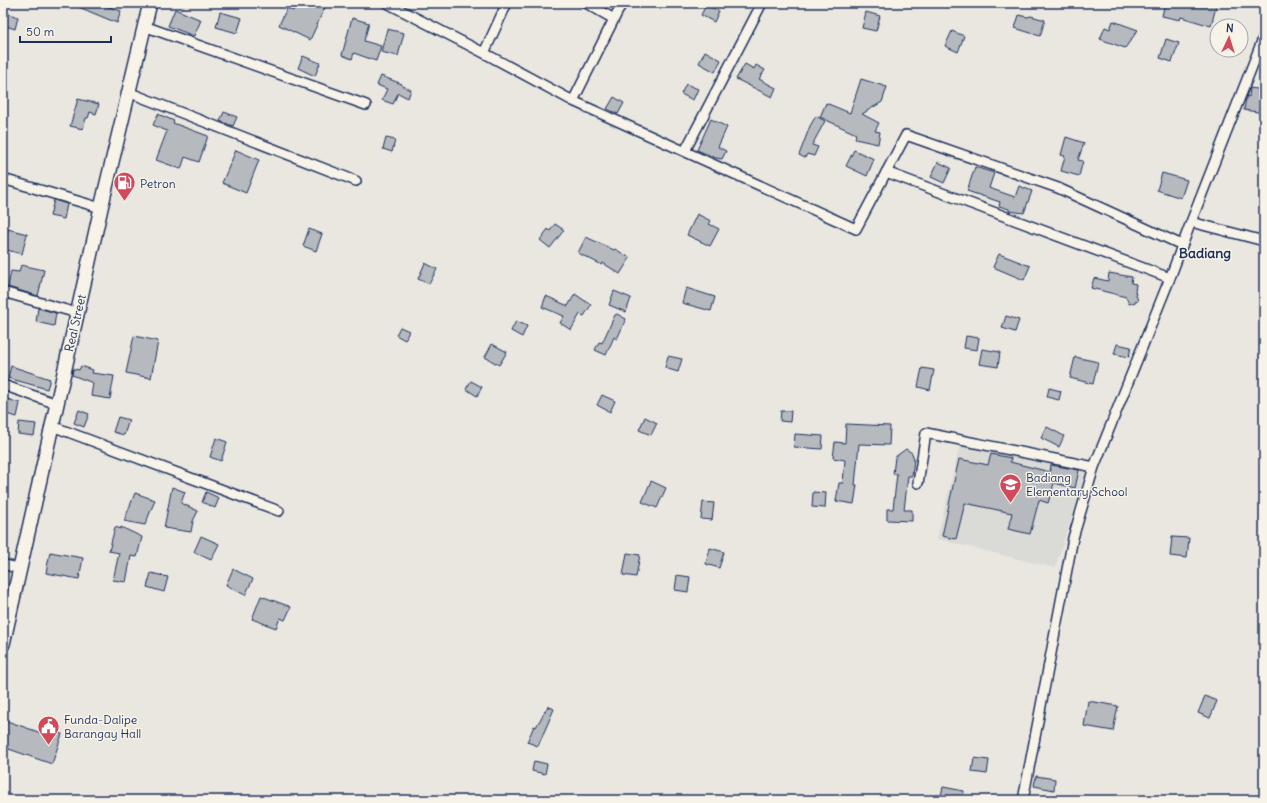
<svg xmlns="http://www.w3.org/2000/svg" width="1267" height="803" font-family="Delius,sans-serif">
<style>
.built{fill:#dadad6}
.building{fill:#b6babf;stroke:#1b2f5e}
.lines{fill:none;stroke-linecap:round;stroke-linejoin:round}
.minor-casing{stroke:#1b2f5e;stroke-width:12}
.secondary-casing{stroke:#1b2f5e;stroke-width:16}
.minor{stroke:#f7f3e8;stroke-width:9}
.secondary{stroke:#f7f3e8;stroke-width:13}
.labels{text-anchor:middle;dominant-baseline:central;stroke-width:3;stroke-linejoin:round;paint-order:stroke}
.poi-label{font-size:12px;fill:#1b2f5e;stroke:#f7f3e8;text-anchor:start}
.street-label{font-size:12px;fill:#1b2f5e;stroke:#f7f3e8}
.quarter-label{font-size:14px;font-weight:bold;fill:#1b2f5e;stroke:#f7f3e8}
</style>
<rect width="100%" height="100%" fill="#eae7e0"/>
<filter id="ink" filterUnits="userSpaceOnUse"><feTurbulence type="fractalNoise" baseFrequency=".025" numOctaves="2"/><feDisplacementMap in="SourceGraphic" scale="8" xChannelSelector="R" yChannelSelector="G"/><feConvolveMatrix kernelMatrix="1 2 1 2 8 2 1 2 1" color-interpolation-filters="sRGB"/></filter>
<g filter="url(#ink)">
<path class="built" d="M 960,445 L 1087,470 L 1055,568 L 937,539 Z"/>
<path class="building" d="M 69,3 L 97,3 L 121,11 L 117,23 Z
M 297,3 L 327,3 L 310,40 L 279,25 L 287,8 L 293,11 Z
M 1165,3 L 1217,3 L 1211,26 L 1181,17 L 1180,20 L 1162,16 Z
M 706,5 L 719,11 L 714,22 L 701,15 Z
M 175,9 L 201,20 L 194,36 L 168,26 Z
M 3,12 L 18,17 L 15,29 L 3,25 Z
M 220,12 L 242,18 L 237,33 L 216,27 Z
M 866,12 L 880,16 L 876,31 L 862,28 Z
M 1019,15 L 1027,17 L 1031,16 L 1045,20 L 1040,36 L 1015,28 Z
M 352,18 L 369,23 L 364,41 L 381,46 L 376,61 L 354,53 L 352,59 L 342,55 Z
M 1113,21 L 1138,30 L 1125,48 L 1100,39 L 1105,27 L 1110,29 Z
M 387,29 L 404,33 L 398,56 L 381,52 Z
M 952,31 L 964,36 L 958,52 L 945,46 Z
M 1166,39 L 1179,43 L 1172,62 L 1160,58 Z
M 705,51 L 721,60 L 715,72 L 699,63 Z
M 303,56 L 320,63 L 315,76 L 298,68 Z
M 745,64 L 754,69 L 756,65 L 765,70 L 759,79 L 776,88 L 772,97 L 736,79 Z
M 381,76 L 402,84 L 401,85 L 411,90 L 408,98 L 398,93 L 393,104 L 382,100 L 387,89 L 377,85 Z
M 861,79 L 887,87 L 882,102 L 862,114 L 879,123 L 875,131 L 880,132 L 878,144 L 855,139 L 856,134 L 820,117 L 826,103 L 850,113 Z
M 686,84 L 698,89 L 693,100 L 681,94 Z
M 1250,88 L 1264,90 L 1264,113 L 1244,110 L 1246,98 L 1247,96 L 1249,97 Z
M 614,97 L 624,103 L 618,114 L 607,109 Z
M 78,99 L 99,104 L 96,114 L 90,112 L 88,118 L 86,118 L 83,129 L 70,126 Z
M 224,112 L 237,117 L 233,126 L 220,121 Z
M 158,114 L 174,121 L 173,123 L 208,136 L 199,162 L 185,157 L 181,169 L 156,160 L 167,131 L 153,125 Z
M 816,116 L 825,121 L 812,145 L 818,147 L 814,156 L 807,154 L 805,158 L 799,155 L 810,126 Z
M 711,119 L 727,127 L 718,147 L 726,151 L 722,159 L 716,158 L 697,150 Z
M 1066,137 L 1084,143 L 1078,160 L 1083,161 L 1079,176 L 1061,171 L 1065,156 L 1061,155 Z
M 386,138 L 395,140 L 392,152 L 383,149 Z
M 236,150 L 259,160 L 246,193 L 222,183 Z
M 854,150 L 874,159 L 867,176 L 846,166 Z
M 938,162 L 951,168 L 944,183 L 931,177 Z
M 975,167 L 994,173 L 989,188 L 1015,197 L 1019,186 L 1032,191 L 1024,213 L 1009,211 L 1009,209 L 999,206 L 1000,202 L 967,191 Z
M 1162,173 L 1187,180 L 1181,198 L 1157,190 Z
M 54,200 L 67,204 L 64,219 L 50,216 Z
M 697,214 L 711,221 L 709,224 L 719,229 L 710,246 L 687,235 Z
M 555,224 L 564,230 L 550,248 L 540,240 L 548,229 L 550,231 Z
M 8,229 L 27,234 L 22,254 L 3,249 Z
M 309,229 L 322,234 L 316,251 L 303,246 Z
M 586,237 L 614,250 L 615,249 L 630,258 L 620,274 L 603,263 L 602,265 L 578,253 Z
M 999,254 L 1030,266 L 1024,280 L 993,267 Z
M 425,263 L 437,269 L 429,284 L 418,279 Z
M 21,265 L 44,270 L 38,296 L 8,287 L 11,271 L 19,272 Z
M 1109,273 L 1132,277 L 1131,283 L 1136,284 L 1135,292 L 1138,301 L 1129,304 L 1126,297 L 1091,288 L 1094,278 L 1108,281 Z
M 686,288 L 715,297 L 711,311 L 682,303 Z
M 614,291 L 631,298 L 626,312 L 609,305 Z
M 575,294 L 591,305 L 584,316 L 580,314 L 571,330 L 560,323 L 564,316 L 542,307 L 546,296 L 568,306 Z
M 38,308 L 56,313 L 54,326 L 36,322 Z
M 617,314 L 626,319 L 617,339 L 614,337 L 606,355 L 595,350 L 599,342 L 602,343 L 615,315 Z
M 1006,316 L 1019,320 L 1015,332 L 1002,328 Z
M 516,321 L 527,326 L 522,337 L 511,331 Z
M 400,327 L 409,331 L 405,340 L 396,335 Z
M 134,336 L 158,341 L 151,378 L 126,373 Z
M 966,336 L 979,338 L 977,350 L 964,348 Z
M 492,344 L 507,352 L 499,365 L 485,357 Z
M 1117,344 L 1131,347 L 1129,357 L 1114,354 Z
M 982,349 L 1000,352 L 998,367 L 979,364 Z
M 668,356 L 682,359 L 678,372 L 665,368 Z
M 1075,357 L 1098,362 L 1093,384 L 1070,378 Z
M 11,366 L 50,379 L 47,389 L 8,378 Z
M 81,366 L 93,370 L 92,373 L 114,376 L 110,399 L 91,396 L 93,383 L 72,375 L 73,369 L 79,370 Z
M 922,368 L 934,370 L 930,390 L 918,387 Z
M 471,381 L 482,387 L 477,396 L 466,389 Z
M 1049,388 L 1061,391 L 1059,400 L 1047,397 Z
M 602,395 L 615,401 L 610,412 L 597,405 Z
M 7,399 L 20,403 L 17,417 L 3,413 L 3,401 L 6,402 Z
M 79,410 L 89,414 L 84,427 L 74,423 Z
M 781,411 L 791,411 L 790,422 L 780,421 Z
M 118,417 L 129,420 L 124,435 L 113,432 Z
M 645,417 L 657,423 L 651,435 L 639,430 Z
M 19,422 L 36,424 L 34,436 L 18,434 Z
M 846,424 L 890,426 L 889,445 L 859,444 L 855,485 L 857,485 L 854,504 L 836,501 L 839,483 L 843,483 L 845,460 L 833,458 L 835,442 L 845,443 Z
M 1047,427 L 1064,436 L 1059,447 L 1041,438 Z
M 795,434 L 823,436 L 822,449 L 794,447 Z
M 216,438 L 227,442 L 221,461 L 210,457 Z
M 906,449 L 912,453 L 914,459 L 912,476 L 908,476 L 904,510 L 912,510 L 912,521 L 887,520 L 887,509 L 893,509 L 897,474 L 893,474 L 895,457 Z
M 991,454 L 1011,458 L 1010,462 L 1050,472 L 1051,465 L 1079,470 L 1075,488 L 1054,483 L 1048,503 L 1039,500 L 1030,534 L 1008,529 L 1012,513 L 965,503 L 956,539 L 942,536 L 959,459 L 988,465 Z
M 651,481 L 666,488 L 657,508 L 642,502 Z
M 172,487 L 185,492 L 181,503 L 198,511 L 193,521 L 191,532 L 164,528 Z
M 206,492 L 219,498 L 215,508 L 202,502 Z
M 813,492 L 826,493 L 825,508 L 812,507 Z
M 135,493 L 155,500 L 145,525 L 124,521 Z
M 703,502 L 714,503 L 712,520 L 701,519 Z
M 115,527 L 121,529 L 121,527 L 142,537 L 137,557 L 131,556 L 126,582 L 113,580 L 119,553 L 109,551 Z
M 201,536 L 219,544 L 211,560 L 194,552 Z
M 1172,537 L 1189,538 L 1187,558 L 1170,556 Z
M 710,548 L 724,552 L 719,568 L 706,564 Z
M 50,552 L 83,558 L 79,579 L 46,573 Z
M 627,553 L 640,555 L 636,577 L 623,575 Z
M 233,569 L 253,579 L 245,595 L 226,585 Z
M 151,573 L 168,577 L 164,592 L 147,587 Z
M 677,575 L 690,577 L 688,592 L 675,590 Z
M 261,596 L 291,607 L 285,620 L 280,618 L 276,628 L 252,619 Z
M 1205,696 L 1217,701 L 1210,718 L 1198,713 Z
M 1088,701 L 1118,706 L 1113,731 L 1084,726 Z
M 548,706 L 554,709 L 538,746 L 527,742 L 534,726 L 536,727 Z
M 7,721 L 44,734 L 46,729 L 62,734 L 52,764 L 3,747 L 3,731 Z
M 974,758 L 989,760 L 987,774 L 972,772 Z
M 534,761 L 547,764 L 545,774 L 532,771 Z
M 1036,776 L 1055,779 L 1054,790 L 1034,786 Z
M 943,787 L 964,791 L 963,800 L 940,800 Z"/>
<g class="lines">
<defs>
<path id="minor" d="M 387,3 L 484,53 L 573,101 L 856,229 L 906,135 L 1058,188 L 1182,245
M 586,3 L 614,19
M 144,26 L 366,105
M 484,53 L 507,3
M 128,92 L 356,181
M 573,101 L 622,3
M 685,151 L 762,3
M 886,172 L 1170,278
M 3,179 L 101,208
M 1191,222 L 1264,241
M 3,292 L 77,313
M 3,385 L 57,404
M 52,426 L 279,511
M 918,483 L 926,433 L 1094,467
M 3,564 L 19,569
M 1023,800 L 1073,538 L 1094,467 L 1170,278 L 1191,222 L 1264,36"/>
<path id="secondary" d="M 3,644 L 101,208 L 150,3"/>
</defs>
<use href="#minor" class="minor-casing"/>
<use href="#secondary" class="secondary-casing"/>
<use href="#minor" class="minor"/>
<use href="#secondary" class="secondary"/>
</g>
</g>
<defs>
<symbol id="fuel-pin" viewBox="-11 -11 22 30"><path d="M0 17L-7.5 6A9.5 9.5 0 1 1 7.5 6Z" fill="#d1495b" stroke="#f7f3e8"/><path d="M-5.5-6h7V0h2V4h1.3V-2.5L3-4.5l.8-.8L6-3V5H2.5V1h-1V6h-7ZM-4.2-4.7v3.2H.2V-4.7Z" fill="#fff"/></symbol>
<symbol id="school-pin" viewBox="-11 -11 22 30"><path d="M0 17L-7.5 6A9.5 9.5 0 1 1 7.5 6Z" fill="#d1495b" stroke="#f7f3e8"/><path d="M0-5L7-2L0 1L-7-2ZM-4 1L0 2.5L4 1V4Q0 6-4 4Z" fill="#fff"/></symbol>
<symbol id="civic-pin" viewBox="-11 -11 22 30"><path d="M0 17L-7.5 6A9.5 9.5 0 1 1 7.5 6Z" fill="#d1495b" stroke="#f7f3e8"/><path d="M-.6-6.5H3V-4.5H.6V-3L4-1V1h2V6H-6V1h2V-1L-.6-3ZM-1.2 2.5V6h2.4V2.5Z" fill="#fff"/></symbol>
</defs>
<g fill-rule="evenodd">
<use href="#fuel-pin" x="112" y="170" width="25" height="34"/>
<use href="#school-pin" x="998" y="472" width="25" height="34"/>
<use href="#civic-pin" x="36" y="714" width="25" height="34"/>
</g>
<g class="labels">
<g class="poi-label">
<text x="140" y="183">Petron</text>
<text x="1026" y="477">Badiang<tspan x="1026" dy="14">Elementary School</tspan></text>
<text x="64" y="719">Funda-Dalipe<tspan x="64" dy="14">Barangay Hall</tspan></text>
</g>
<g class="street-label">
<text transform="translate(75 323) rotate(-77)">Real Street</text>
</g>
<g class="quarter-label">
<text x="1205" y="253">Badiang</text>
</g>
</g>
<rect width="1267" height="803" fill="none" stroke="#f7f3e8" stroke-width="16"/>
<rect x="8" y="8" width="1251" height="787" fill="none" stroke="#1b2f5e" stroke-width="1.5" filter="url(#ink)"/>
<g transform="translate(1229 38) rotate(4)"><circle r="19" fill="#f7f3e8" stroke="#9fa5b1"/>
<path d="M0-3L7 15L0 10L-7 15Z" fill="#d1495b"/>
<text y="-6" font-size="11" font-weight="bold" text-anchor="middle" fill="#1b2f5e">N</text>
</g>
<path d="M20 36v6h91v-6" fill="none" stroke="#1b2f5e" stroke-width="2"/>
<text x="26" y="36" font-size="12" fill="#1b2f5e" stroke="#f7f3e8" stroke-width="3" paint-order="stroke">50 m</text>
</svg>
